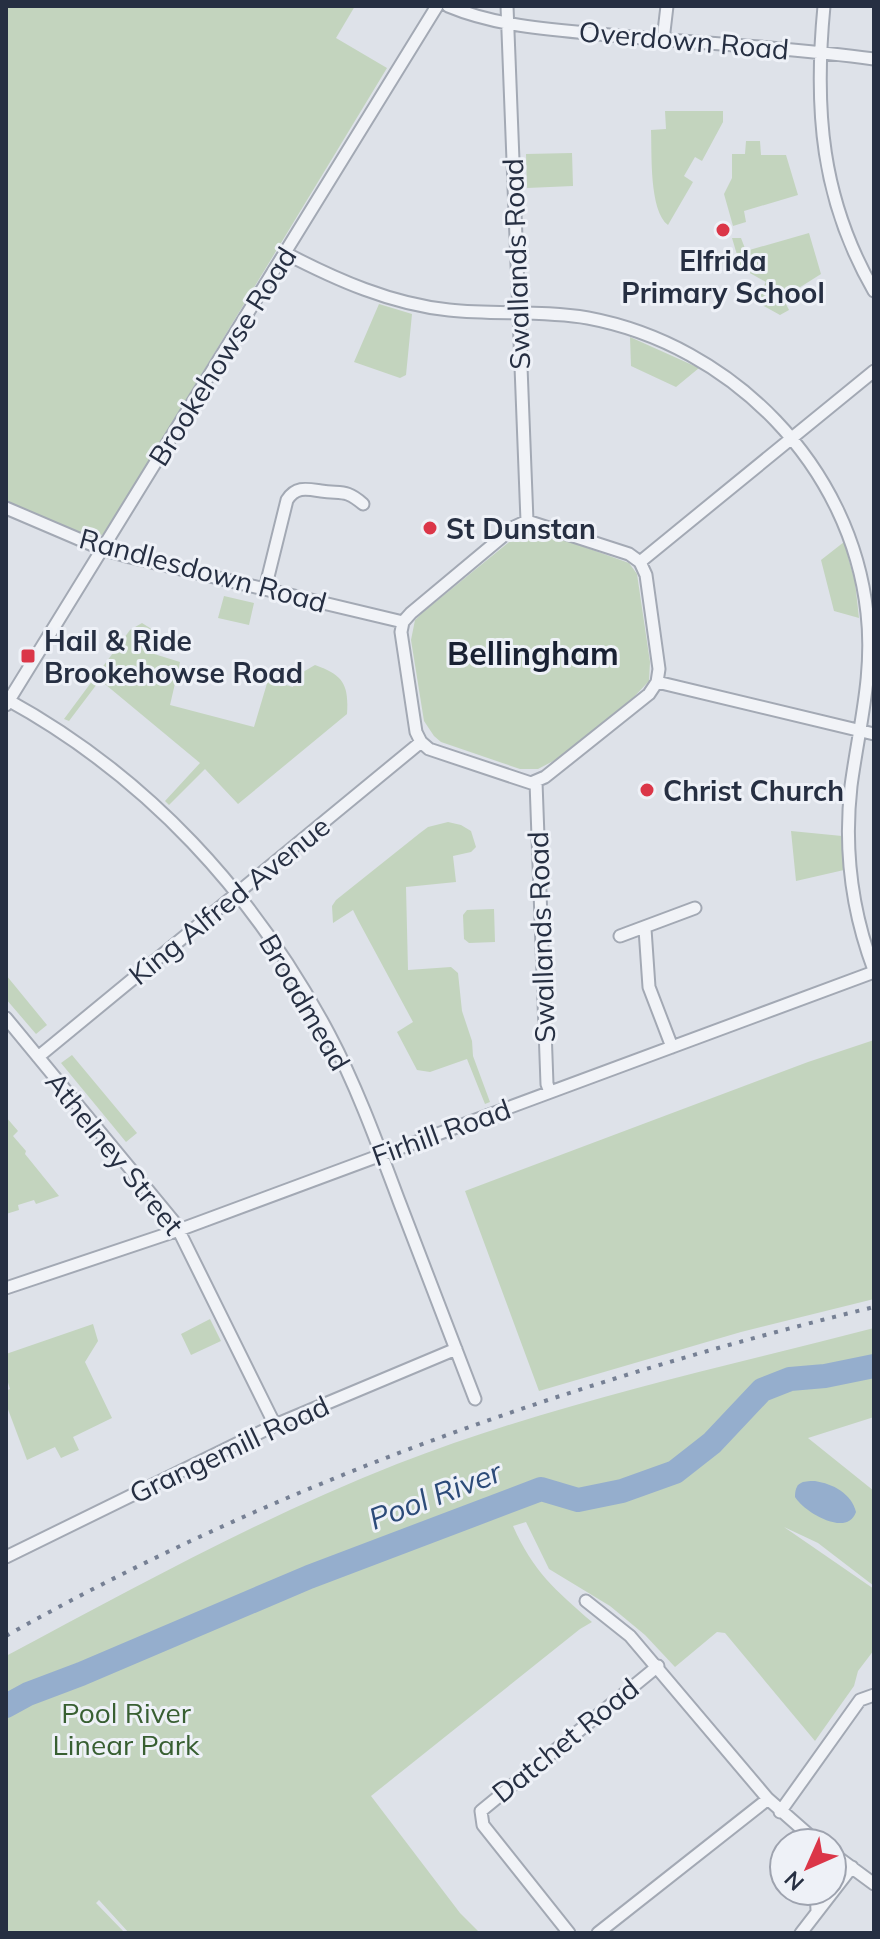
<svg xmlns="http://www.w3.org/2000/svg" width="880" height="1939" font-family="Mulish,sans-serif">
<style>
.green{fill:#c3d4be}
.water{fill:#95aecd}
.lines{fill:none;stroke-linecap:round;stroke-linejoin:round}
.river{stroke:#95aecd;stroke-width:24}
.minor-casing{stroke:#a3a9b4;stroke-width:15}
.minor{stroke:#f1f3f7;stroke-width:11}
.rail{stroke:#768094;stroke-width:4;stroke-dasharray:4 8;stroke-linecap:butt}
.poi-dot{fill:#db3648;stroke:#eef1f7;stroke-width:3}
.labels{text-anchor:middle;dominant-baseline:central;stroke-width:6;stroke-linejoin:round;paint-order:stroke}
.street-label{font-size:28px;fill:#262f42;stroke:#eef1f7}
.poi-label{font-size:28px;font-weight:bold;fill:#262f42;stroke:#eef1f7;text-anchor:start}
.park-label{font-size:28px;fill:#385f32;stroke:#eef1f7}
.water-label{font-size:30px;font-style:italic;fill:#2c4b79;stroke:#eef1f7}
.quarter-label{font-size:32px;font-weight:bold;fill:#182032;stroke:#eef1f7}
</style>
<rect width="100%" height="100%" fill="#dee2e9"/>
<path class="green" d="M 6,6 L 355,6 L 336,38 L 387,68 L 138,479 L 103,534 L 97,538 L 88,537 L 6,501 Z
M 665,111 L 723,111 L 723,122 L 702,161 L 695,157 L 684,176 L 693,182 L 668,225 C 649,211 652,153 651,130 L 666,129 Z
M 746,141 L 760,141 L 761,155 L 786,155 L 798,195 L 744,211 L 746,222 L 733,226 L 724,194 L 732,178 L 732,154 L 745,154 Z
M 572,153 L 573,186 L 527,188 L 526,154 Z
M 809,233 L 821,274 L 783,298 L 789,310 L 780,315 L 755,301 L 766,282 L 741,268 L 732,238 L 741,238 L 746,251 Z
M 379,304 L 412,314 L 406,375 L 400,378 L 354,362 Z
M 630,337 L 699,368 L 676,387 L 631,366 Z
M 529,530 L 537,530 L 629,563 L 637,574 L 650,662 L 649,681 L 632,699 L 559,758 L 538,769 L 520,769 L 441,742 L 434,736 L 424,721 L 411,640 L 415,620 L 422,613 L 514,538 Z
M 844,542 L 855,582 L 859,618 L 834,611 L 821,560 Z
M 224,596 L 254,603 L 249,625 L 218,618 Z
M 142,623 L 153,630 L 151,653 L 180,662 L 170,705 L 254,727 L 268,680 L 293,687 L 296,676 L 315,665 C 343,675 349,684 347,714 L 238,804 L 205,769 L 169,805 L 165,801 L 200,763 L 100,680 L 69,721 L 64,719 L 130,630 Z
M 448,822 L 461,825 L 471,831 L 476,847 L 471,852 L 453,856 L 456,882 L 406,887 L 408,970 L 451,967 L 458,973 L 462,1011 L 472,1041 L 473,1056 L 490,1102 L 485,1104 L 467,1059 L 430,1072 L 417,1070 L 397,1032 L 413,1022 L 358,920 L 353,910 L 333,923 L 332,906 L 336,900 L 420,833 L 428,827 Z
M 791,831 L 842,836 L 844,870 L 796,881 Z
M 494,909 L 495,942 L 469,943 L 464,939 L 463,915 L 467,910 Z
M 6,975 L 47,1025 L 36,1034 L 6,999 Z
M 874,1040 L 874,1299 L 741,1332 L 539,1391 L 465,1191 L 808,1062 Z
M 72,1055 L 137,1133 L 126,1142 L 61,1063 Z
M 6,1117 L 18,1131 L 13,1136 L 26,1151 L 25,1154 L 59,1196 L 36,1204 L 34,1200 L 18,1205 L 19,1210 L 6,1214 Z
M 210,1319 L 221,1341 L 191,1355 L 181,1334 Z
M 93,1324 L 98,1341 L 85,1362 L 112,1418 L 73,1437 L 79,1450 L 61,1458 L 55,1447 L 27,1460 L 6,1404 L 6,1391 L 10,1389 L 6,1376 L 6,1354 Z
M 874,1328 L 874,1417 L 808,1438 L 874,1491 L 874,1586 L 818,1543 L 784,1527 L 874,1589 L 874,1650 L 858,1671 L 854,1686 L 815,1741 L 725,1633 L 717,1632 L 675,1667 L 645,1635 L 610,1606 L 549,1569 L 526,1522 L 513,1526 C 533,1571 555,1590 592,1622 L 580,1629 L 371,1796 L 460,1913 L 480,1933 L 129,1933 L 99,1900 L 96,1903 L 125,1933 L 6,1933 L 6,1656 C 134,1588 262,1517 397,1464 C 551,1404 715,1369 874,1328 Z"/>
<path class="water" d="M 815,1481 C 833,1484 851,1493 856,1512 C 847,1538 804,1512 795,1497 C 795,1482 802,1481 815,1481 Z"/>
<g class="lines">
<path class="river" d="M 6,1706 L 28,1694 L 81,1674 L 309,1577 L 541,1489 L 578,1500 L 622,1491 L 675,1472 L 712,1443 L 762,1390 L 790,1379 L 825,1376 L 874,1366"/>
<defs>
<path id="minor" d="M 448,6 C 496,26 547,29 598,34 C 690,43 782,46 874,59
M 507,6 L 527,521
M 824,6 C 814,110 821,199 874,291
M 663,40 L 667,6
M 285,253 C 337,280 391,304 449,310 C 495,315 542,310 588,318 C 732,345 851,466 867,613 C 874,674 859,726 851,786 C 844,848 852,912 874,970
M 6,508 L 102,549 L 130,557 L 403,622
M 527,521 L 629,554 L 640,562 L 646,575 L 659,669 L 657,682 L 649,694 L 545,777 L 531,783 L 429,749 L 421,742 L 416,732 L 401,632 L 403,622 L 411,613 L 514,527 Z
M 640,562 L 874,371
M 265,589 L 287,500 C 296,486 307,489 321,491 C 342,494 346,489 363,504
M 657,682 L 874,734
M 6,699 C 147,776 254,893 329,1034 C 357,1087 378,1145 399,1201 C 425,1267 450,1333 475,1399
M 6,705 L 437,6
M 536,782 L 547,1084 L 550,1092
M 645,929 L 649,987 L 672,1047
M 620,936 L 695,908
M 6,1018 L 175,1223 L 275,1425
M 38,1057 L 421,742
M 6,1288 L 179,1230 L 874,972
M 6,1557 L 275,1425 L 456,1349
M 586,1601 L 630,1636 L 768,1799 L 818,1843
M 780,1812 L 860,1700 L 874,1695
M 832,1853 L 874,1884
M 816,1891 L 817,1910
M 569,1933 L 483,1825 L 481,1811 L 658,1666
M 598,1933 L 768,1799
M 801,1933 L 852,1867"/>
</defs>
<use href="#minor" class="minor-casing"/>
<use href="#minor" class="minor"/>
<path class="rail" d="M 6,1636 C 277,1483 572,1381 874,1307"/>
</g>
<g class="poi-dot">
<circle cx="723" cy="230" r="8"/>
<circle cx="430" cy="528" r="8"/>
<rect x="20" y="648" width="16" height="16" rx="4"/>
<circle cx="647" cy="790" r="8"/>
</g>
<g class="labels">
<g class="street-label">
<text transform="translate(684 40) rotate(5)">Overdown Road</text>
<text transform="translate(516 264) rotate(-92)">Swallands Road</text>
<text transform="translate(222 356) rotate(-58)">Brookehowse Road</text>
<text transform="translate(203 570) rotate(15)">Randlesdown Road</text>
<text transform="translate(229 900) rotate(-39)">King Alfred Avenue</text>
<text transform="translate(541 937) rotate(-92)">Swallands Road</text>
<text transform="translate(305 1002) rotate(60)">Broadmead</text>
<text transform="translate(441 1132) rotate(-20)">Firhill Road</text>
<text transform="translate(115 1153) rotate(51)">Athelney Street</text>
<text transform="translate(229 1449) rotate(-25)">Grangemill Road</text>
<text transform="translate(565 1740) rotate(-39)">Datchet Road</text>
</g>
<g class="poi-label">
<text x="723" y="260" text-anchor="middle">Elfrida<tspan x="723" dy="32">Primary School</tspan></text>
<text x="446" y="528">St Dunstan</text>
<text x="44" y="640">Hail &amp; Ride<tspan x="44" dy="32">Brookehowse Road</tspan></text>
<text x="663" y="790">Christ Church</text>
</g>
<g class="park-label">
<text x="126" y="1712">Pool River<tspan x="126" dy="32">Linear Park</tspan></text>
</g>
<g class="water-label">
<text transform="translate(435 1495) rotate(-21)">Pool River</text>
</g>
<g class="quarter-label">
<text x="533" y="653">Bellingham</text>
</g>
</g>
<rect width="880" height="1939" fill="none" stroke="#262f42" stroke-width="16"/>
<g transform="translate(808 1867) rotate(225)"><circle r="38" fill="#eef1f7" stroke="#9ea3af" stroke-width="2"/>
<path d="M0-6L14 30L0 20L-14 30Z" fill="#db3648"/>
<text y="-12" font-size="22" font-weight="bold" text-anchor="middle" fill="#262f42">N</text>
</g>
</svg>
